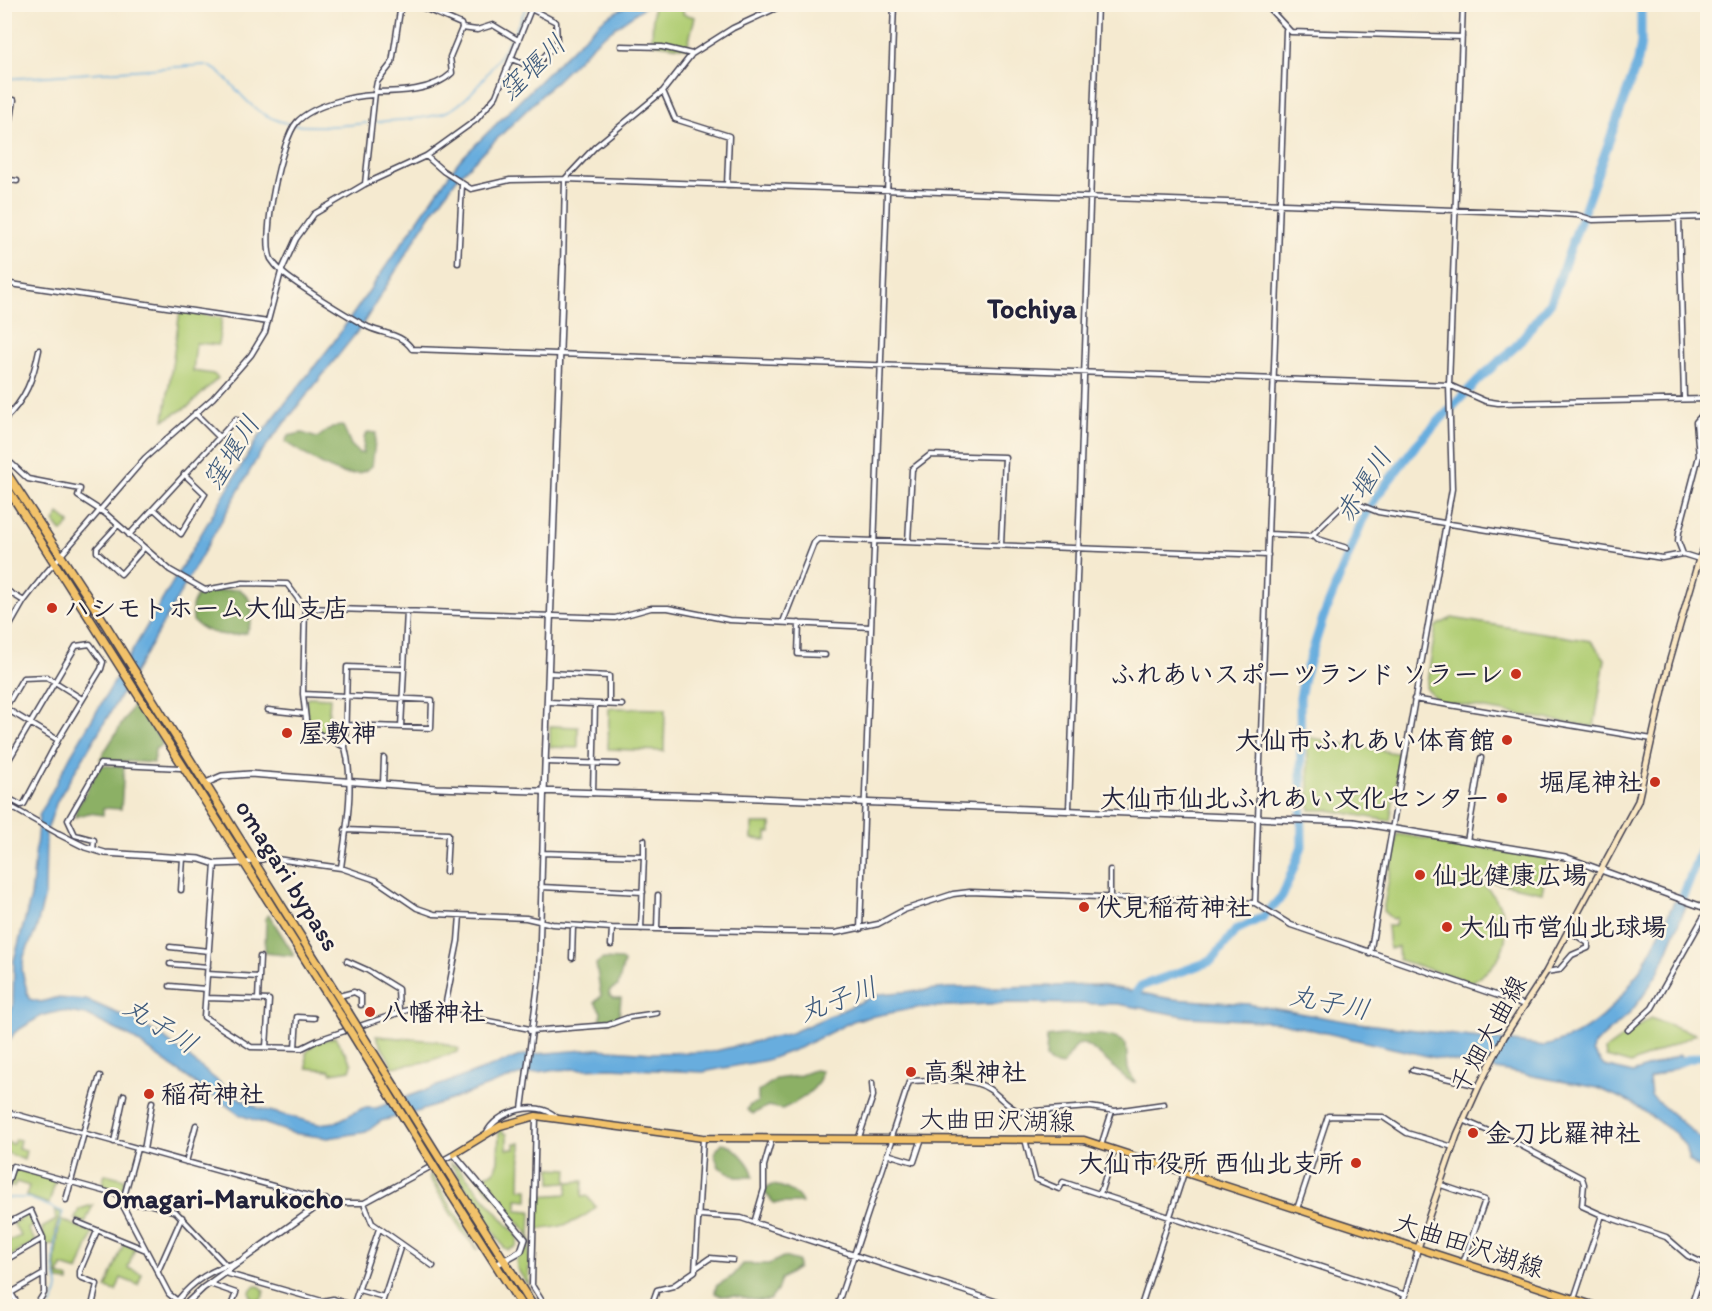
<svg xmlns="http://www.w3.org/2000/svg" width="1712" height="1311" font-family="Itim,'Klee One',sans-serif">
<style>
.green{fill:#b0cd73;stroke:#697857;stroke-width:1.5}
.forest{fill:#8cb065;stroke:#576950;stroke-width:1.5}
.water{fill:#68adde;stroke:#45688c;stroke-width:1.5}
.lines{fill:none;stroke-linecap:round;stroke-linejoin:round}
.stream{stroke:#68adde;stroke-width:1.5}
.river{stroke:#68adde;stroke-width:9}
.minor-tunnel{stroke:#cbc2b2;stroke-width:4;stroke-dasharray:4 2;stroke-linecap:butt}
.minor-casing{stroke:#424051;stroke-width:7}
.tertiary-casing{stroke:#424051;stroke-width:8}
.secondary-casing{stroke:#424051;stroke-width:8}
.primary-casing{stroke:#424051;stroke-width:9}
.trunk-casing{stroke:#424051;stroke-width:10}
.minor{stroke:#fff;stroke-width:4}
.tertiary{stroke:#fff;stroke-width:5}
.secondary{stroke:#fae7c3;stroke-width:5}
.primary{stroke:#f2c26a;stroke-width:6}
.trunk{stroke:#f2c26a;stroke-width:7}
.trunk-bridge-casing{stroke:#424051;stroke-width:10;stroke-linecap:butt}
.trunk-bridge{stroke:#f2c26a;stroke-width:7}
.poi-dot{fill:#c8321e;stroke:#fcf5e5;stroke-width:2}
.labels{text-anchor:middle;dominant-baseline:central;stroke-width:5;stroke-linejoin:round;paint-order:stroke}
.poi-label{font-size:26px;font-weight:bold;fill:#22223b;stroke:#fcf5e5;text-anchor:start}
.street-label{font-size:26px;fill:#22223b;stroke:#fcf5e5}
.water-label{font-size:27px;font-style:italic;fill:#3e5a7c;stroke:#fcf5e5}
.neighbourhood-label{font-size:27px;font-weight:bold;fill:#22223b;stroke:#fcf5e5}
.quarter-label{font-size:28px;font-weight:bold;fill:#22223b;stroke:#fcf5e5}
</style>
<rect width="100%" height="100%" fill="#fcf5e5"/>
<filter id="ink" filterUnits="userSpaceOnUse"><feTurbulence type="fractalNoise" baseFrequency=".0167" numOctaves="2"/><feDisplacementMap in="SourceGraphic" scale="12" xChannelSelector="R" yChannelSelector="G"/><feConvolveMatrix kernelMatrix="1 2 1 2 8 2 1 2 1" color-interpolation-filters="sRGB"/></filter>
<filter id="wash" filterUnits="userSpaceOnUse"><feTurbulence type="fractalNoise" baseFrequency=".008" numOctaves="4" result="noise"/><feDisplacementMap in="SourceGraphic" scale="24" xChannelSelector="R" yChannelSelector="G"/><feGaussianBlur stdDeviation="1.35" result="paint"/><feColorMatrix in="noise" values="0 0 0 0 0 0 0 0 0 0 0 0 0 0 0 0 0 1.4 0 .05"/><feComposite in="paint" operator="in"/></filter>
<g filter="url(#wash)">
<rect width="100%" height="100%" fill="#f5ead0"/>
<path class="green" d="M 659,4 L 684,5 L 683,14 L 695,17 L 687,48 L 652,43 L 653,8 Z
M 180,311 L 222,318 L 218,345 L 196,343 L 193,371 L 213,374 L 218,378 L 189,406 L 164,420 Z
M 59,514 L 70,523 L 62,532 L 54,522 Z
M 1452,618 L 1591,641 L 1605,659 L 1594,727 L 1438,701 L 1426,688 L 1436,626 Z
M 308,697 L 330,698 L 327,736 L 308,726 L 306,701 Z
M 609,708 L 665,709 L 664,751 L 608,749 Z
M 550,726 L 578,727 L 578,748 L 550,747 Z
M 1307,737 L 1401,754 L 1390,821 L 1328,810 L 1310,810 Z
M 752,824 L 771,824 L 771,833 L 767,833 L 767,840 L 752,839 Z
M 1397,834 L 1548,858 L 1542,892 L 1477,879 C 1516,909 1517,958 1471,982 L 1399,960 L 1398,947 L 1389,949 L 1387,926 L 1395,926 L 1396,918 L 1392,919 L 1383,911 Z
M 1650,1018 L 1696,1034 L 1631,1064 L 1606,1057 L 1605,1050 Z
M 376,1036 L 437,1041 L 459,1049 L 457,1052 L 425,1062 L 393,1067 Z
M 335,1037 L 352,1064 L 350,1070 L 332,1073 L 330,1070 L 307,1068 L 306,1053 L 315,1043 Z
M 502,1128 L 503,1133 L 507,1134 L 507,1149 L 515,1149 L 515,1143 L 521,1143 L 520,1189 L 528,1189 L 528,1200 L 517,1199 L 517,1210 L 531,1211 L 528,1286 L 517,1268 L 516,1259 L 528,1247 L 528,1233 L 480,1181 L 487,1178 L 487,1174 L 494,1172 L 498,1161 L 499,1129 Z
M 15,1139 L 20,1140 L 18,1148 L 26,1150 L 24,1160 L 5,1152 L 5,1142 L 13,1144 Z
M 450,1163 L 457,1166 L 518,1237 L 517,1246 L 509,1250 L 504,1248 Z
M 551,1168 L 568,1169 L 567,1182 L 551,1183 Z
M 15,1169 L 56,1179 L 49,1204 L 26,1196 L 29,1186 L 16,1182 L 14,1187 L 9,1186 Z
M 105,1174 L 125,1179 L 122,1192 L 101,1188 Z
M 431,1174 L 478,1250 L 462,1232 L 429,1177 Z
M 583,1181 L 582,1197 L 587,1196 L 596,1207 C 580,1222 558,1229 537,1229 L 537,1196 L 567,1194 L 568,1182 Z
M 93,1205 L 85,1223 L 75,1219 L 79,1209 Z
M 54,1210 L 62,1213 L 56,1227 L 55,1244 L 45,1245 L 42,1228 L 56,1220 Z
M 30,1213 L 35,1225 L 28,1229 L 36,1242 L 5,1259 L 4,1243 L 21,1236 L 13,1223 Z
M 60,1219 L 93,1233 L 78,1271 L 62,1266 L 59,1275 L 69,1279 L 69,1282 L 59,1281 L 55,1261 Z
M 124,1243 L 135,1248 L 128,1268 L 142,1274 L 138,1285 L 121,1278 L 116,1291 L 106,1288 Z
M250 1293a7 7 0 1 1 14 0a7 7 0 1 1-14 0Z"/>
<path class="forest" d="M 343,426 L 351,445 L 359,453 L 363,453 L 364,438 L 368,432 L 376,433 L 372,466 C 346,489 310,456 285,442 L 288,436 L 302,433 L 317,438 L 332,427 Z
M 239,589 C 255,599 255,617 246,633 C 228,638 206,634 193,621 L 192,606 L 198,593 Z
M 136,701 L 163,745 L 155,749 L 154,763 L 102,760 L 100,759 Z
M 101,765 L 124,767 L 121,809 L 103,808 L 103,815 L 89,813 L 75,817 L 76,810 Z
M 269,915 L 293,953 L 293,956 L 265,953 L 266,917 Z
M 602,959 L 621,960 L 624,962 L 618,986 L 610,990 L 609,994 L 614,998 L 621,998 L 619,1017 L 608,1022 L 600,1019 L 601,1012 L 595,1002 L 601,996 L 596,964 Z
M 1062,1035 C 1081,1035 1112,1031 1126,1044 L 1128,1069 L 1135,1082 C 1122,1081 1102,1051 1083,1044 L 1077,1045 L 1062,1066 L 1052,1064 L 1046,1058 L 1047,1037 Z
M 814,1070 L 821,1071 C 822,1089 796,1103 782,1109 L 768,1106 L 753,1114 L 747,1110 L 750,1105 L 758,1102 L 758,1092 L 776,1079 L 798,1076 Z
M 722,1143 C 733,1143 754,1167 753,1177 L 736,1177 L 719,1167 L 714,1153 Z
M 772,1185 C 783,1186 799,1193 802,1203 L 774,1203 L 765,1193 L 766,1188 Z
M 783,1257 L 798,1261 L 798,1268 L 781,1279 L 777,1291 L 770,1300 C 753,1303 739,1294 721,1296 L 715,1293 L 716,1286 L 733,1276 L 743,1264 L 769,1264 Z"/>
<path class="water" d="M 628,5 L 647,5 L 599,39 L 458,177 L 429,217 L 361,327 L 259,455 L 142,660 L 57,801 L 46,833 L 45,895 L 36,930 L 24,956 L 22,971 L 29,999 L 41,1002 L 55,998 L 87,1000 L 135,1021 L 162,1036 L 239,1098 L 258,1108 L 318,1124 L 336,1122 L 363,1108 L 376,1108 L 523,1055 L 597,1049 L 653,1053 L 711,1052 L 791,1033 L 879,994 L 949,988 L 1100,985 L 1172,999 L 1248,1004 L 1350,1022 L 1545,1046 C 1617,1029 1646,963 1674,902 L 1686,906 L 1658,973 L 1643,996 L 1629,1014 L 1594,1045 L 1593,1052 L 1604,1066 L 1633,1073 L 1680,1055 L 1685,1064 L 1649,1079 L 1651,1096 L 1707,1144 L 1707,1175 L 1689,1160 L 1685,1146 L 1676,1134 L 1632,1103 L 1598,1088 L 1436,1058 L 1278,1022 L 1190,1017 L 1118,1004 L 1007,1003 L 915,1008 L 855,1020 L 799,1048 L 767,1060 L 703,1072 L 610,1068 L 551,1070 L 518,1075 L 420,1111 L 381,1121 L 366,1132 L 328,1138 L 292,1133 L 240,1115 L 129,1036 L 86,1015 L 61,1011 L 41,1016 L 15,1032 L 5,1047 L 5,1016 L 13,1007 L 14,960 L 31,897 L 39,816 L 71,755 L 257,439 L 333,343 L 458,162 L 583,38 L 605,18 Z"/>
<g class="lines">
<path class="stream" d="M 514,33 L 528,4
M 4,79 L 205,65 C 222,69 234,89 247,101 C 279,134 326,127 367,123
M 377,122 C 396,120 434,119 450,110 C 472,99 498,60 510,39
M 4,1198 L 29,1198 L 63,1212 C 57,1227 53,1250 54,1265 C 56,1287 63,1283 51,1306"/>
<path class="river" d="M 1676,914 L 1708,832
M 1132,998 L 1141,986 L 1211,961 L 1236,930 L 1263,917 L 1283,895 L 1302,846 L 1300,698 L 1304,677 L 1323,618 L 1362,521 L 1377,496 L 1416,445 L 1478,380 L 1515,347 L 1551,302 L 1638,61 L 1641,42 L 1641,4
M 1671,1064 L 1708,1054"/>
</g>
</g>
<g filter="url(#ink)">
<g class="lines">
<path class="minor-tunnel" d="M 528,1306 L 532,1285"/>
<defs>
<path id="minor" d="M 1265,4 L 1291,32 L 1462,37
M 462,28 L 477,30 L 493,25 L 518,40
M 621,46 L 662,47 L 692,54
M 511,59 L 534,68 L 557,42 L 556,22 L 531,9
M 663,91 L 675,119 L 729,136 L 727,185
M 375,92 C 399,92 433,91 452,73 L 450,57 L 462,28 L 461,24 L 424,8 L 405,4
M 374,95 C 352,96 313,105 297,122 C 281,139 261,237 271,259 C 273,262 277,267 280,270 C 288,280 354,320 368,327 C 385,335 401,333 412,349 L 1449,385 L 1485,401 L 1498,403 L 1708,399
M 4,101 L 14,100 L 4,164
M 426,156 L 443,171 L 471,189 L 510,180 L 565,179 L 1543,213 L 1577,215 L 1593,220 L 1708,217
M 4,179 L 17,181
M 365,184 L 375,92 L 377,82 L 392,63 L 401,4
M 1679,217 L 1684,398
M 458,263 L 462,185
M 563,266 L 565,179 L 595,147 L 663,91 L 692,54 L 733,28 L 785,4
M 4,283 L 268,322
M 195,413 L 219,437
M 4,420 C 26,399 33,379 39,350
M 5,470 L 12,464 L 28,479 L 80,489 L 78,496 L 106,514 L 170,570 L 205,590 L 243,583 L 287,584 L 305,608 L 303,694 L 307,728 L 345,747 C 355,787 346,828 341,868
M 154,509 L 181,534 L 205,494 L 184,474
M 118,525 L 97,548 L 97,552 L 121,574 L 144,548
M 1269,534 L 1311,536 L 1345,503 L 1353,502 L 1378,512 L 1444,523 L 1662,558 L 1683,554 L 1699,559
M 129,535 L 236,419
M 1314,535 L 1318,539 L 1347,548
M 908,542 L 912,469 L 930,455 L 1005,457 L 1001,545
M 1683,554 L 1678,541 L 1679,532 L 1699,456 L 1696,422 L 1708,408
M 4,589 L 24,601
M 305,608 L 615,618 L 651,608 L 668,608 L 729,620 L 871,627
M 783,622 L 814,543 L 818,539 L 1268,555
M 799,623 L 798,654 L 825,655
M 4,636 L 24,601 L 45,574 L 145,458 L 213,398 L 251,355 L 265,332 L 281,272 L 296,239 L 314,214 L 365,184 L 426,156 L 476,120 L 496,96 L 533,4
M 549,673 L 609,676 L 609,704
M 303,694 L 432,700 L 431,728 L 345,725
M 1414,699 L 1652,739
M 548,702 L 622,705
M 5,708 L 58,740
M 4,710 L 23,678 L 47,677 L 82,699
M 268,710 L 305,714
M 401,727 L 407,611
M 345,747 L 347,667 L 403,669
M 545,762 L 617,764
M 4,768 L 76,646 L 90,644 L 103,662 L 101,669 L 58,740 L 24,804 L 21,805 L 4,796
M 383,784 L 384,758
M 593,793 L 595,704
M 4,803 L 59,834
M 1069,809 L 1097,4
M 4,827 L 4,846
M 345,830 L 448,834 L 446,872
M 1467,841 L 1481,758
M 93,849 L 94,840 L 75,835 L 68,820 L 100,764 L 180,768
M 542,853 L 644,856 L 641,929
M 644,856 L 644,840
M 244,863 L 269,858 L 341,868 L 376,880 L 417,908 L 434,914 L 526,918 L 552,924 L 612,928 L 835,933 L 878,924 L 904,910 L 953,894 L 970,892 L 1255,903 L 1291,925 L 1525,1005
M 215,864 L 204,1017 L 251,1047 L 302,1048 L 318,1040 L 416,1007 L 530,1029
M 541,887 L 643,892
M 181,890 L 183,858
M 1110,898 L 1110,870
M 1255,903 L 1286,30
M 657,929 L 658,895
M 860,929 L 894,4
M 611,945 L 612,928
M 170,947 L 209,951
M 1370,954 L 1452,489 L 1449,385 L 1463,4
M 572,958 L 573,926
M 347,961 L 367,970 L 398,989 L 399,1011
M 170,964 L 208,967
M 1546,972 L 1559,970 L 1572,955 L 1588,948 L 1588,943 L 1568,930
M 207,974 L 259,977
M 170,986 L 206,989
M 339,996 L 354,992 L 361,996 L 361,1005
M 206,998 L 269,1000 L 266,1047
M 258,999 L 260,957
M 444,1012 L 458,941 L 460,915
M 1628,1030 L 1652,1008 L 1708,909
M 530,1031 L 608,1025 L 630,1017 L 657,1013
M 295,1048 L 297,1017 L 314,1018
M 1412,1070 L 1479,1086
M 522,1109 L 539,976 L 544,793
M 4,1111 L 334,1203 L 364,1203 L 454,1154
M 536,1116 L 532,1285 L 545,1306
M 1463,1120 L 1516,1143 L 1582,1178 L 1584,1184 L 1582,1206 L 1602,1215
M 83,1133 L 100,1076
M 486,1134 C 496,1111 537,1099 556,1117
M 859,1137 L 873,1096 L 872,1083
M 891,1137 L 909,1082 L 912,1081 C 935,1080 970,1076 989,1089 C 1000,1096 1007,1107 1020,1112 L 1090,1107 L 1115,1111 L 1164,1104
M 1025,1139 L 1035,1179 L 1059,1189 L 1063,1182 L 1406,1295
M 114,1142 L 124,1095
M 1101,1146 L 1112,1111
M 137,1149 L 122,1204 L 169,1294 L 184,1306
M 144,1150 L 152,1102
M 887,1154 L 914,1162 L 922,1138
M 186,1162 L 196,1125
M 1441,1185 L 1485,1200 L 1463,1263
M 4,1194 L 13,1166 L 122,1196
M 1100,1194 L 1114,1150
M 66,1200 L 84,1133
M 364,1203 L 372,1223 L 433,1266
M 122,1204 L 148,1204 L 176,1212 L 226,1265
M 1297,1209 L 1328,1116 L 1383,1117 L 1407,1133 L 1453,1147
M 699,1215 L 741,1218 L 1010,1306
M 77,1222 L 146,1250
M 754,1223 L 764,1189 L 764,1166 L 772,1138
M 4,1225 L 31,1211 L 43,1238 L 44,1293 L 36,1306
M 4,1261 L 42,1239
M 697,1267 L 710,1258 L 733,1260
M 158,1271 L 182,1217
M 225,1273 L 322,1301 L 333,1299 L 354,1306
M 4,1282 L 19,1306
M 210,1284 L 236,1293 L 231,1306
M 359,1290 L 384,1297
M 4,1297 L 42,1275
M 1574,1299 L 1602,1215 L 1666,1237 L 1688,1256 L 1705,1264 L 1691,1306
M 177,1301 C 194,1280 212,1269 238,1262
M 92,1306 L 97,1284 L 80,1277 L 80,1271 L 97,1231
M 106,1306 L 124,1306
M 353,1306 L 379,1229
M 381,1306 L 401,1245
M 638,1306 L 652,1304 L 657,1290 L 673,1286 L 695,1271 L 703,1138
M 837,1306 L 893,1138
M 1141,1306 L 1184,1173
M 1402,1306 L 1418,1249"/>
<path id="tertiary" d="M 206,783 L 222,776 L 250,774 L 436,788 L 706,796 L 1353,822 L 1565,857 L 1708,909
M 544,793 L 563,266
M 59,834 L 85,847 L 105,853 L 200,859 L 215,864 L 244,863
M 454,1154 L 525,1239 L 521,1251 L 496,1265
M 184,1306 L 203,1288 L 326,1200"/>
<path id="secondary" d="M 1418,1248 L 1457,1135 L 1479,1086 L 1504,1037 L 1546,972 L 1638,801 L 1669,663 L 1699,559 L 1708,540"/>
<path id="primary" d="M 454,1154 L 500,1126 L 536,1116 L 703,1138 L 1084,1140 L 1596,1306"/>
<path id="trunk" d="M 4,469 L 99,614 L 348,1012
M 4,483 L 341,1016
M 460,1191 L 533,1306
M 451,1194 L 522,1306"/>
</defs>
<use href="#minor" class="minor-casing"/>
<use href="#tertiary" class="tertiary-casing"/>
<use href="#secondary" class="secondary-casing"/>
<use href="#primary" class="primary-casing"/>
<use href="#trunk" class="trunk-casing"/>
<use href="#minor" class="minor"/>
<use href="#tertiary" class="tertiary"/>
<use href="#secondary" class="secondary"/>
<use href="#primary" class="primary"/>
<use href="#trunk" class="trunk"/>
<defs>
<path id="trunk-bridge" d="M 348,1012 L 460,1191
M 341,1016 L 451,1194"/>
</defs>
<use href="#trunk-bridge" class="trunk-bridge-casing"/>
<use href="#trunk-bridge" class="trunk-bridge"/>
</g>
</g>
<g class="poi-dot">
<circle cx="52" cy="608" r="6"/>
<circle cx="1516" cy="674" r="6"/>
<circle cx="287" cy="733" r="6"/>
<circle cx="1507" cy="740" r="6"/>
<circle cx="1655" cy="782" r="6"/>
<circle cx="1502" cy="798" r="6"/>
<circle cx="1420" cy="875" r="6"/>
<circle cx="1084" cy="907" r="6"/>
<circle cx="1447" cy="927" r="6"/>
<circle cx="370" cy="1012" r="6"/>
<circle cx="911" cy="1072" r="6"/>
<circle cx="149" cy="1094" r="6"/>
<circle cx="1473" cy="1133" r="6"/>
<circle cx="1356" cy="1163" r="6"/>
</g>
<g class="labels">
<g class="poi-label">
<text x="64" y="608">ハシモトホーム大仙支店</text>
<text x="1504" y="674" text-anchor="end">ふれあいスポーツランド ソラーレ</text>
<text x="299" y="733">屋敷神</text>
<text x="1495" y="740" text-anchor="end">大仙市ふれあい体育館</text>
<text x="1643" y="782" text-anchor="end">堀尾神社</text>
<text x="1490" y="798" text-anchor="end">大仙市仙北ふれあい文化センター</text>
<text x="1432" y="875">仙北健康広場</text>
<text x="1096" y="907">伏見稲荷神社</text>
<text x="1459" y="927">大仙市営仙北球場</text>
<text x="382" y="1012">八幡神社</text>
<text x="923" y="1072">高梨神社</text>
<text x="161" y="1094">稲荷神社</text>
<text x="1485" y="1133">金刀比羅神社</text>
<text x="1344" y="1163" text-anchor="end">大仙市役所 西仙北支所</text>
</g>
<g class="street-label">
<text transform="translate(288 875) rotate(58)">omagari bypass</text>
<text transform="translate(1488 1034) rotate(-61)">千畑大曲線</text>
<text transform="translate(997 1120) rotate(1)">大曲田沢湖線</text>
<text transform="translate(1469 1245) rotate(18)">大曲田沢湖線</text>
</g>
<g class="water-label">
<text transform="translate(532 67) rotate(-44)">窪堰川</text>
<text transform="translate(231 452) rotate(-58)">窪堰川</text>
<text transform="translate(1363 485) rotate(-58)">赤堰川</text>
<text transform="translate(838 999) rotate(-20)">丸子川</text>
<text transform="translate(1330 1002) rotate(11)">丸子川</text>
<text transform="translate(161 1025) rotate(32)">丸子川</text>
</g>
<g class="neighbourhood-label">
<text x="223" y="1198">Omagari-Marukocho</text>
</g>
<g class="quarter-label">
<text x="1032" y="308">Tochiya</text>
</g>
</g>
<rect width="1712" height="1311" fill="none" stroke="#fcf5e5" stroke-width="24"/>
</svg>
